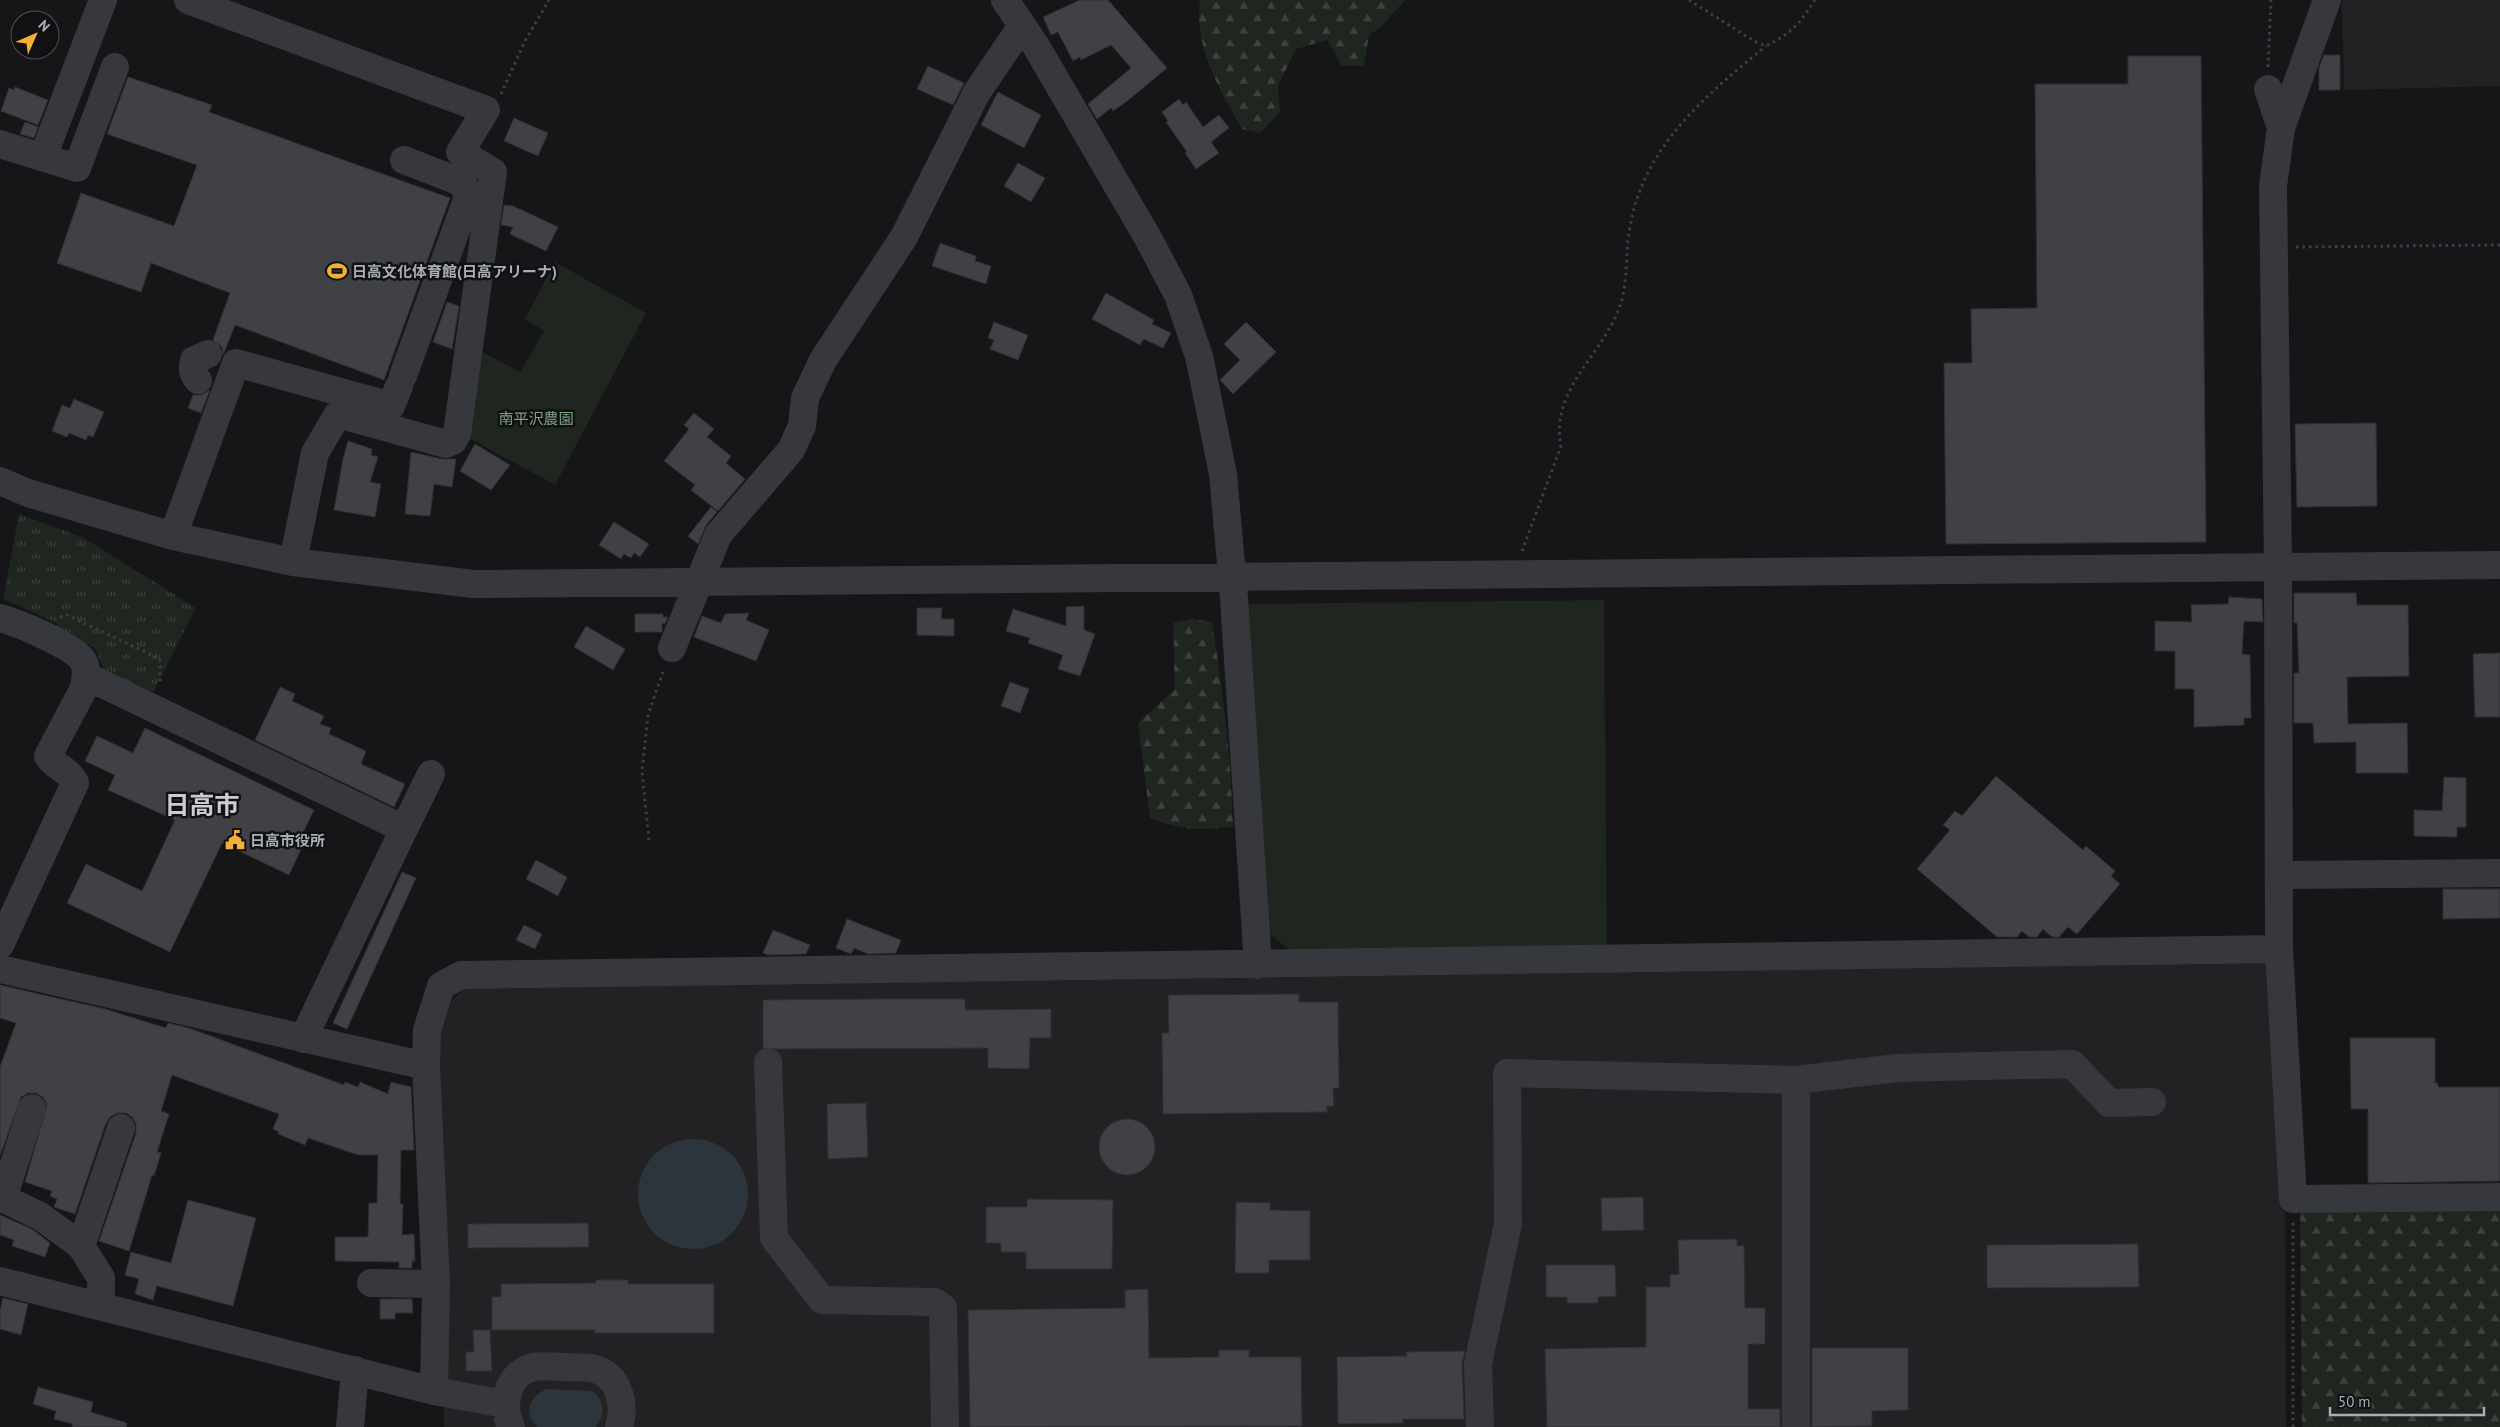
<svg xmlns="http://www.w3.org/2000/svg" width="2500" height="1427" font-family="'PT Sans','Noto Sans JP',sans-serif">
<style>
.built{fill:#222225}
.green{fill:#1e261f}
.forest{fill:url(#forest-firs)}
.park{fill:url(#park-tufts)}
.water{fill:#2c353c}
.building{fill:#404145;stroke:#303034}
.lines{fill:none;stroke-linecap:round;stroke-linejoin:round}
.path{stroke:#3d3f44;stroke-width:3;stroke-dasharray:2.5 4;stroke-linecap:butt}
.minor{stroke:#37383d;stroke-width:28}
.labels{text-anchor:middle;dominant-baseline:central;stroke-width:5;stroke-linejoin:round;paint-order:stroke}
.poi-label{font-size:15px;font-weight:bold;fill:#a8adb8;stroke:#111113;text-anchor:start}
.park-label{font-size:15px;fill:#7fa381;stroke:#111113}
.town-label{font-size:25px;font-weight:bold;fill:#c9ccd4;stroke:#111113}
</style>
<defs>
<pattern id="forest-firs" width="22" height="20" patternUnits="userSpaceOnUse" patternTransform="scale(1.25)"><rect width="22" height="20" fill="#1e261f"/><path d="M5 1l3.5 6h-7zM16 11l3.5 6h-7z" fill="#3c433d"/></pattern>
<pattern id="park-tufts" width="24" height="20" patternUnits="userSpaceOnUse" patternTransform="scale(1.25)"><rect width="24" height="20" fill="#1e261f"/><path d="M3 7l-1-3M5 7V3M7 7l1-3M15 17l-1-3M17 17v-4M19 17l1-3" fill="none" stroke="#3c433d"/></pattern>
</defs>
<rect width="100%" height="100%" fill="#161618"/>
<path class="built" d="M 2342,0 L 2500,0 L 2500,86 L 2344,90 Z
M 2270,961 L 2285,1197 L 2286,1427 L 444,1427 L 435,1072 L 443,1010 L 466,987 L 1253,978 Z"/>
<path class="green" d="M 555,262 L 646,313 L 555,485 L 469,438 L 481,351 L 520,372 L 544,331 L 525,319 Z
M 1604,600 L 1607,947 L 1295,954 L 1268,933 L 1243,604 Z"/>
<path class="forest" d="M 1200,0 L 1405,0 L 1382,26 L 1369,35 L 1364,66 L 1342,66 L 1327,40 L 1296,49 L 1278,86 L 1280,112 L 1260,133 L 1242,129 C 1219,88 1194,48 1200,0 Z
M 1191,619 L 1212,622 C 1223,690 1231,759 1233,827 C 1196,830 1184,831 1150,818 L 1138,723 L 1175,689 L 1173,623 Z
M 2300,1206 L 2500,1211 L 2500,1427 L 2302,1427 Z"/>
<path class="park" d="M 19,514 L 82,537 L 196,608 L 153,693 L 104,670 L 95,648 L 56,629 L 57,623 L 13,603 L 3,600 Z"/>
<path class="water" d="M638 1194a55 55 0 1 1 110 0a55 55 0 1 1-110 0Z
M 547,1389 L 592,1391 C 605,1401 606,1415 595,1427 L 537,1427 C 522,1412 530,1396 547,1389 Z"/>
<path class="building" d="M 1080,0 L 1108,0 L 1167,68 L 1126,102 L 1113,111 L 1111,108 L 1097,119 L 1088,104 L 1131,68 L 1111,45 L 1081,60 L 1080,57 L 1073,61 L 1058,32 L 1051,35 L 1043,17 Z
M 2324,55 L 2340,55 L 2340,90 L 2319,90 L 2319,68 Z
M 2128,56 L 2201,56 L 2206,542 L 1946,544 L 1944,363 L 1972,363 L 1971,309 L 2037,308 L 2035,84 L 2128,84 Z
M 928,66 L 964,83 L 953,105 L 917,89 Z
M 128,77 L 212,105 L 209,112 L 450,198 L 384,380 L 235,325 L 223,355 L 222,347 L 213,340 L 230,293 L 151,263 L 141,292 L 57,263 L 81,193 L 174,226 L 197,165 L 107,134 Z
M 15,87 L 48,100 L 38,125 L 1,111 L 9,88 L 14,90 Z
M 998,92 L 1041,115 L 1024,148 L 981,125 Z
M 1179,99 L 1183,105 L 1186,102 L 1203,127 L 1219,115 L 1229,128 L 1211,142 L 1219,153 L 1196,169 L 1185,153 L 1187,152 L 1166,122 L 1168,121 L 1162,112 Z
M 514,118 L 548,133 L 538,156 L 504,141 Z
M 25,122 L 38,127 L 34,138 L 20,134 Z
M 1018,163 L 1045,178 L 1031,202 L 1004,186 Z
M 504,205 L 513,206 L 558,227 L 546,251 L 510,234 L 513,227 L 501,225 Z
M 940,243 L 976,256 L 975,261 L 991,266 L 986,284 L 932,266 Z
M 1106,293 L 1154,320 L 1152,324 L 1171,333 L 1163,348 L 1144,339 L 1140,345 L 1092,319 Z
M 447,302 L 459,306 L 452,349 L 433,342 Z
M 994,322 L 1028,335 L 1018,360 L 990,349 L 994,340 L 988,338 Z
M 1246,322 L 1276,352 L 1233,394 L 1220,380 L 1240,360 L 1224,344 Z
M 210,390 L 201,413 L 188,408 L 193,395 L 201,395 Z
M 74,399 L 104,412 L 93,437 L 88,435 L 86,440 L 69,433 L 67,437 L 52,431 L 62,405 L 70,408 Z
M 694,413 L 714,429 L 707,437 L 731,456 L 726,463 L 745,479 L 718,511 L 691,490 L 695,485 L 664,461 L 689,429 L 684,425 Z
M 2376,423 L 2377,506 L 2297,507 L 2295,424 Z
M 348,441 L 372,449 L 371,455 L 378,457 L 370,482 L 381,484 L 375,517 L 334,510 L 343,459 Z
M 475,444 L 510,465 L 491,490 L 460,471 Z
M 411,452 L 442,459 L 456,459 L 452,487 L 434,484 L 430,516 L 405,514 Z
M 711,507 L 717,512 L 706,525 L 698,544 L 688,536 Z
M 614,522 L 649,544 L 640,557 L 634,553 L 631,558 L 624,554 L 621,559 L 599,545 Z
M 2294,593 L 2356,593 L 2357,605 L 2408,605 L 2409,676 L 2347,677 L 2348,724 L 2407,723 L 2408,773 L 2356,773 L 2356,742 L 2314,743 L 2313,723 L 2294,723 L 2294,673 L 2299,673 L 2297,623 L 2294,623 Z
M 2229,597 L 2262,599 L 2263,622 L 2244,621 L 2242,654 L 2250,655 L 2251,718 L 2244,718 L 2244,725 L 2194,727 L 2194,689 L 2175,689 L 2175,651 L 2155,651 L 2155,621 L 2192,622 L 2191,605 L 2228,604 Z
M 1084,606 L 1084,630 L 1095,634 L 1080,676 L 1058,669 L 1063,655 L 1028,643 L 1030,638 L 1006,631 L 1013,609 L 1066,626 L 1066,607 Z
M 917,608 L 942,608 L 941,619 L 954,619 L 954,636 L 917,635 Z
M 749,613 L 746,620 L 769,630 L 756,661 L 694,637 L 702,616 L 721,623 L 725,614 Z
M 635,614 L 663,614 L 663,617 L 668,617 L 665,624 L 662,623 L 662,632 L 635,632 Z
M 586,626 L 625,649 L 613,670 L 574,647 Z
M 2500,653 L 2500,717 L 2475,717 L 2473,654 Z
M 1010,682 L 1029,689 L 1020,713 L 1001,706 Z
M 280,687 L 295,694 L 292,701 L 324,716 L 320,724 L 331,728 L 329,734 L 366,751 L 361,764 L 405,784 L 394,807 L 255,740 Z
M 145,728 L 314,810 L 302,835 L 305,837 L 303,845 L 289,875 L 222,843 L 170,952 L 67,903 L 86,864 L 142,891 L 175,820 L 108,790 L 115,775 L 85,761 L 97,736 L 133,753 Z
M 1996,776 L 2083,850 L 2086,846 L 2115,871 L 2111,876 L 2120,884 L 2077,934 L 2068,927 L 2059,937 L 2052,937 L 2043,929 L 2037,937 L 2029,937 L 2022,931 L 2017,937 L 1997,937 L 1917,869 L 1950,830 L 1943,825 L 1955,811 L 1962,816 Z
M 2444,777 L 2466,778 L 2466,827 L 2457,827 L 2457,837 L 2414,836 L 2414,810 L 2442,811 Z
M 536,860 L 567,877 L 558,896 L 526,879 Z
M 402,872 L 416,878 L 347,1029 L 333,1023 Z
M 2443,889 L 2500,889 L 2500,918 L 2443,919 Z
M 847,919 L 901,940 L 896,953 L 868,954 L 854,948 L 851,954 L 836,948 Z
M 524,925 L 542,934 L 535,949 L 516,940 Z
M 773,930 L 810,945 L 806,954 L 768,955 L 763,953 Z
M 0,985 L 105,1009 L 166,1028 L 168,1023 L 189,1028 L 344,1085 L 345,1082 L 358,1087 L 360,1082 L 388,1094 L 391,1082 L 411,1087 L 414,1150 L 401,1150 L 400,1204 L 403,1204 L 402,1235 L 414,1234 L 415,1261 L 412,1261 L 412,1268 L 399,1268 L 399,1262 L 335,1261 L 335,1237 L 368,1237 L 369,1203 L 377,1203 L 378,1155 L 358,1155 L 308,1138 L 305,1145 L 278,1134 L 279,1132 L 273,1129 L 279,1114 L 172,1075 L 161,1111 L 169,1114 L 157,1152 L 161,1153 L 154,1176 L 152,1175 L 129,1251 L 99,1241 L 136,1133 L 136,1124 L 132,1117 L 126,1113 L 117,1113 L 110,1117 L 106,1123 L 75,1214 L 54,1207 L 57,1199 L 50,1196 L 52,1191 L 25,1182 L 47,1105 L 43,1097 L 36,1093 L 28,1093 L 21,1097 L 0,1156 L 0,1067 L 16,1023 L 0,1018 Z
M 1299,994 L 1299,1002 L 1338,1002 L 1339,1088 L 1333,1088 L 1334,1106 L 1327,1106 L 1327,1112 L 1163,1114 L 1162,1033 L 1169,1033 L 1168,995 Z
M 877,999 L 965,999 L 965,1010 L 1051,1009 L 1051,1038 L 1030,1038 L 1029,1069 L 988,1068 L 988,1048 L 777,1049 L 763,1048 L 763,1000 Z
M 2350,1038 L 2435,1038 L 2435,1083 L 2438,1083 L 2438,1087 L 2500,1087 L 2500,1181 L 2368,1183 L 2368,1109 L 2351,1109 Z
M 866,1103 L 868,1157 L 828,1159 L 827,1104 Z
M1099 1147a28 28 0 1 1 56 0a28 28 0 1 1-56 0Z
M 1643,1197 L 1644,1230 L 1602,1231 L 1601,1198 Z
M 1027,1199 L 1113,1200 L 1112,1269 L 1026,1269 L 1026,1252 L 1001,1252 L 1001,1243 L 986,1243 L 986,1207 L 1027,1207 Z
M 188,1200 L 256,1218 L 233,1306 L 157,1286 L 153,1300 L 135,1294 L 139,1279 L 125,1275 L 131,1252 L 171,1263 Z
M 1236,1202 L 1270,1203 L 1270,1210 L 1310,1211 L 1310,1260 L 1269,1260 L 1269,1273 L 1235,1273 Z
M 0,1215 L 32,1229 L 50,1243 L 45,1257 L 12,1246 L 14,1240 L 0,1235 Z
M 588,1223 L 589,1247 L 468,1248 L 468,1224 Z
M 1737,1239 L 1737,1246 L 1744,1245 L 1745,1308 L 1765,1308 L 1765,1344 L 1748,1344 L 1748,1409 L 1780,1409 L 1780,1427 L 1547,1427 L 1545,1349 L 1646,1347 L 1646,1287 L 1670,1287 L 1670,1275 L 1679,1274 L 1678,1240 Z
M 2138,1244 L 2139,1287 L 1987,1288 L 1987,1245 Z
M 1546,1265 L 1615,1265 L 1616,1296 L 1598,1297 L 1598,1303 L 1567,1303 L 1567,1297 L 1546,1297 Z
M 596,1280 L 628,1280 L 628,1284 L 714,1284 L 714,1333 L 595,1333 L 595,1330 L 492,1330 L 492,1297 L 501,1297 L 501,1284 L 596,1283 Z
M 1148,1289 L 1149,1358 L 1219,1357 L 1219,1350 L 1249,1350 L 1249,1357 L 1301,1357 L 1302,1426 L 970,1427 L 968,1310 L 1125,1308 L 1125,1290 Z
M 3,1298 L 28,1304 L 21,1335 L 0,1329 L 0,1310 Z
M 380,1299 L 412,1299 L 413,1313 L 395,1313 L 395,1319 L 380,1319 Z
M 473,1330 L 490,1330 L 492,1371 L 466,1371 L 466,1352 L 474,1352 Z
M 1812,1348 L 1908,1348 L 1908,1410 L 1872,1411 L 1872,1426 L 1812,1427 Z
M 1465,1351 L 1462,1364 L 1464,1419 L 1403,1419 L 1403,1423 L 1338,1424 L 1337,1357 L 1407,1356 L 1406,1352 Z
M 38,1387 L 93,1402 L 91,1412 L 127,1423 L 126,1427 L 72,1427 L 73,1424 L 54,1419 L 56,1411 L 33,1404 Z"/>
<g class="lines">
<path class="path" d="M 1689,0 L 1754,41 L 1766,46 C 1792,33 1799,24 1815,0
M 2268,67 L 2271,0
M 501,94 L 525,41 L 549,0
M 2296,247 L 2500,245
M 1522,551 L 1561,446 C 1551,396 1591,364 1613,322 C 1630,290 1624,266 1629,233 C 1641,148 1704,97 1766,46
M 60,617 L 67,615 L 160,659 L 160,685
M 649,840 L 642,771 L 648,715 L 664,669
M 2293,1427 L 2293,1223"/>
<path class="minor" d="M 188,0 L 486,110 L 460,152 L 493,172 L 457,434 L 453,441 L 446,444 L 338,414 L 315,453 L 293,562
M 1005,0 L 1036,46 L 1148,238 L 1178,295 L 1199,356 L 1223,474 L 1234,598 L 1258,965
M 2268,89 L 2281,128
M 0,144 L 77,168 L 115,67
M 43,157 L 103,0
M 403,376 L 468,197 L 463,183 L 404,160
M 198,380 C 192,373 192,368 194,360 L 208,354
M 0,481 L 28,493 L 173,536 L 293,562 L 473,584 L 2500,565
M 173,536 L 236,363 L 391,406 L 399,386
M 0,618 C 18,623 74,646 83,661 C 88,669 85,679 84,688 L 48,756 C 55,768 69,769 75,783 L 0,945
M 672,648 L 718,535 L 791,450 L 802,426 L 805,398 L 823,360 L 904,237 L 977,92 L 1022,26
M 86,676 L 404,829 L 303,1039
M 404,829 L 431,774
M 2279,875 L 2500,873
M 2279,949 L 2293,1199 L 2500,1197
M 0,969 L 426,1066
M 768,1062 L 774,1238 L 822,1300 L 935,1302 L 943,1308 L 945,1427
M 0,1197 L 40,1216 L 81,1246 L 101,1278 L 101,1306
M 3,1198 L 32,1108
M 81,1246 L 121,1128
M 0,1281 L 434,1391 L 436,1284 L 426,1066 L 427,1030 L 441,986 L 461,975 L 2279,949 L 2278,568 L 2273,186 L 2281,128 L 2327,0
M 371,1283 L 436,1284
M 434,1391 L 505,1404
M 350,1427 L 355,1370
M 511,1427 C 501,1406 506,1374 533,1367 C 542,1365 555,1367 564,1367 C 573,1368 583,1367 591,1368 C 619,1373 626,1404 619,1427
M 1480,1427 L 1478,1364 L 1508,1224 L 1507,1073 L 1796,1080 L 1897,1068 L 2072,1064 L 2109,1103 L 2152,1102
M 1796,1427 L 1796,1080"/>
</g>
<defs>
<symbol id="stadium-bare" viewBox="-9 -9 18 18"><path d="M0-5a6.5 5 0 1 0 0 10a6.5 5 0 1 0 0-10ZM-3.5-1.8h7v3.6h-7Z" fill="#f2b134" stroke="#111113" stroke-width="2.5" paint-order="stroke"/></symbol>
<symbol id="civic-bare" viewBox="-9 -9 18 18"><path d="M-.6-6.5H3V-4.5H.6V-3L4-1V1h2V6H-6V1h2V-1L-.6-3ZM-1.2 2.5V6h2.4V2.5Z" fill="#f2b134" stroke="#111113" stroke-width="2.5" paint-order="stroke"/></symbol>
</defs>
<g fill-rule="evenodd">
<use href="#stadium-bare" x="323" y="257" width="28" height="28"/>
<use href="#civic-bare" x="221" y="826" width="28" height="28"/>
</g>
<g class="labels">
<g class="poi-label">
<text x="352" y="271">日高文化体育館(日高アリーナ)</text>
<text x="250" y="840">日高市役所</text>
</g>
<g class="park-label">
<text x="536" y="418">南平沢農園</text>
</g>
<g class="town-label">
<text x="202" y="805">日高市</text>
</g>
</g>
<g transform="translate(35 35) rotate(45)"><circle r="24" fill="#111113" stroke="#4d4f55"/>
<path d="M0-4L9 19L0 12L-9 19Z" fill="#f2b134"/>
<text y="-8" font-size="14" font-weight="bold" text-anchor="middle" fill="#a8adb8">N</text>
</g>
<path d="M2330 1407v8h154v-8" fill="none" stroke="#a8adb8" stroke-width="2.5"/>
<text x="2338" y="1407" font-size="15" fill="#a8adb8" stroke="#111113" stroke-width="4" paint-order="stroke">50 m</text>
</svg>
